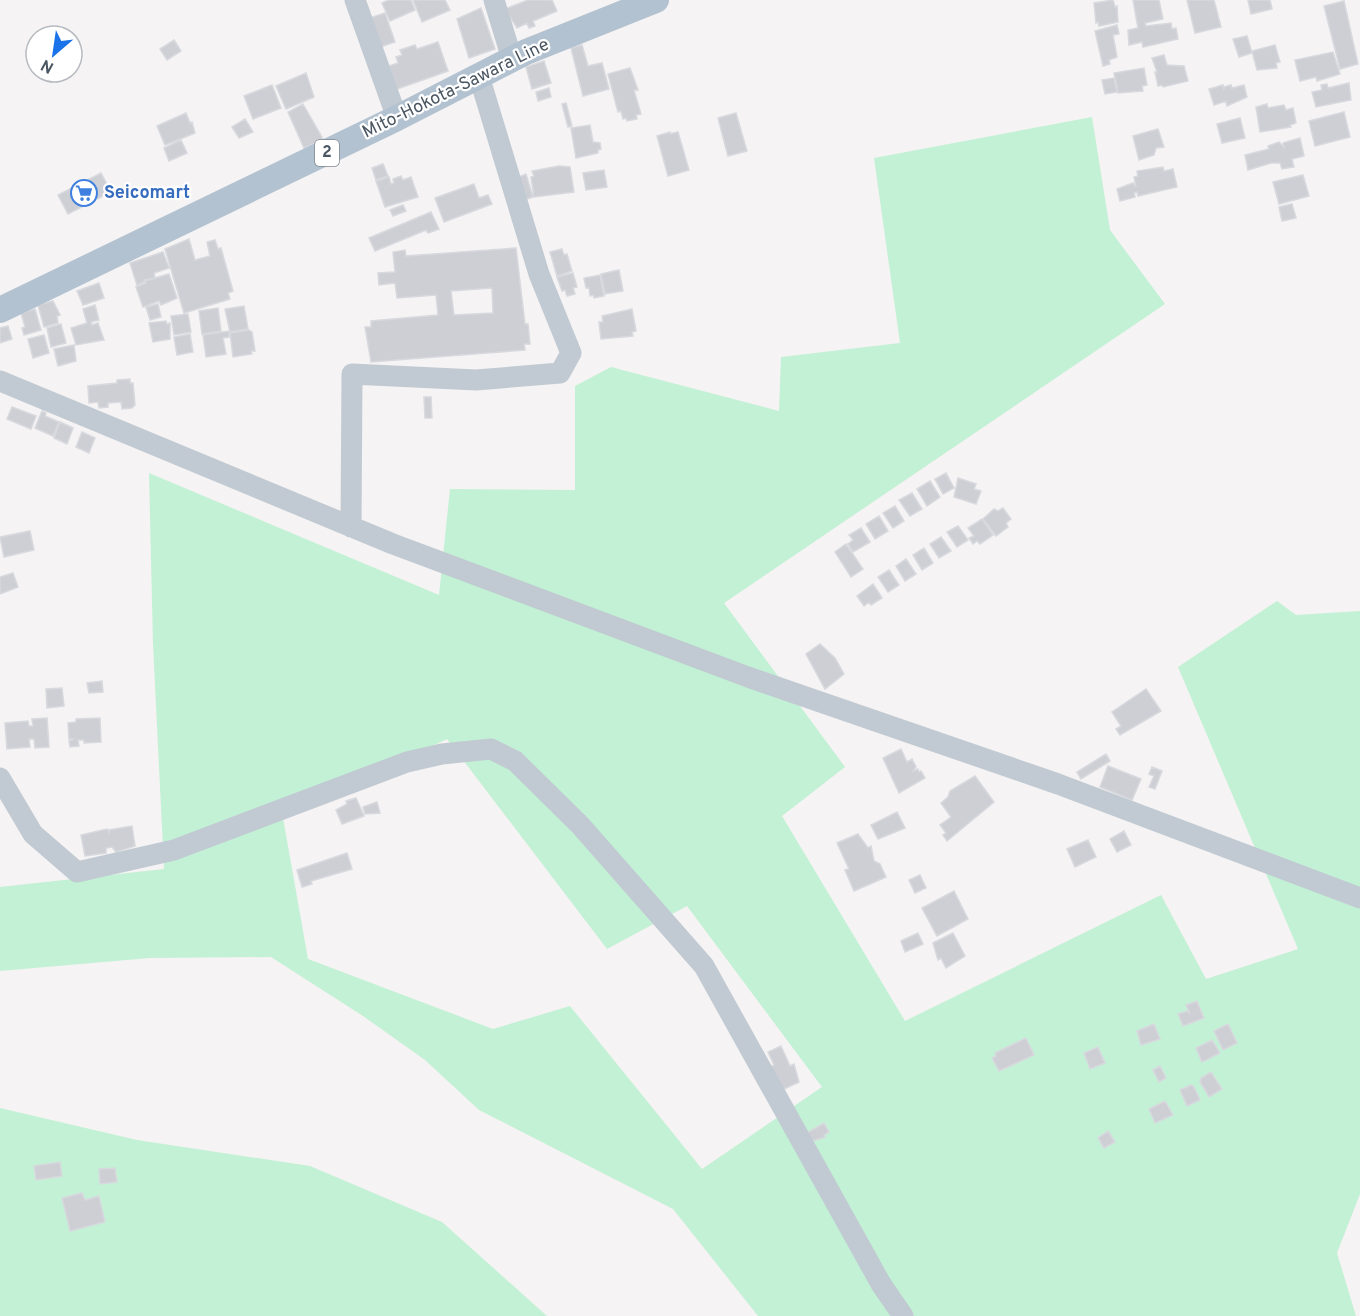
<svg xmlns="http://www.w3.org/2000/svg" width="1360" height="1316" font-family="Overpass,sans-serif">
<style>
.green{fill:#c3f1d5;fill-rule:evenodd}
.building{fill:#cdcfd5;stroke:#d7d9de;stroke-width:1.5;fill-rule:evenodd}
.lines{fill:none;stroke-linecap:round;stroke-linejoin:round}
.minor{stroke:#c1cad2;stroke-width:21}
.major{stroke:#b3c2d1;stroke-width:26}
.labels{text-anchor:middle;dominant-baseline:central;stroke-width:4.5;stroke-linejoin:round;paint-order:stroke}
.shield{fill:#fff;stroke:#808990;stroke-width:1.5}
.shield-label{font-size:16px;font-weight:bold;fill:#4a5661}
.street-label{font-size:18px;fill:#4a5661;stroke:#fff}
.shop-label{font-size:18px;font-weight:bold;fill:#366cbe;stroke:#fff;text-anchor:start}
</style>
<rect width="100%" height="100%" fill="#f5f3f3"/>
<path class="green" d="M 1092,117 L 1110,230 L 1165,304 L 724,603 L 845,767 L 782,816 L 905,1021 L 1161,895 L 1206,979 L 1298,949 L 1178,667 L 1277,601 L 1296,615 L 1360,611 L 1360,1194 L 1337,1253 L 1356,1316 L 758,1316 L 673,1209 L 479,1110 L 425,1060 L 363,1016 L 271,957 L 150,958 L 0,971 L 0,887 L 164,869 L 153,644 L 149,473 L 439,595 L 450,489 L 575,490 L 575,386 L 611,367 L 779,411 L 781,357 L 900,343 L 874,158 ZM 447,739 L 607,949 L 687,906 L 822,1087 L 702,1169 L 570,1006 L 493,1029 L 308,959 L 283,818 Z
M 0,1108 L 137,1140 L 310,1166 L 442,1222 L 547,1316 L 0,1316 Z"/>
<path class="building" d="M 389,0 L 411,0 L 415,10 L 390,21 L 382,3 Z
M 413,0 L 445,0 L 450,10 L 422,22 Z
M 528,0 L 552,0 L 557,11 L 533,21 L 535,26 L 529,28 L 527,23 L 517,28 L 505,9 Z
M 1113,0 L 1115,7 L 1117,6 L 1118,22 L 1099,26 L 1098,22 L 1096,23 L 1094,3 Z
M 1133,0 L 1159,0 L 1163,19 L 1145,23 L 1146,26 L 1171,23 L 1172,29 L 1176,28 L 1178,39 L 1143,47 L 1142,42 L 1129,45 L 1128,30 L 1138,28 Z
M 1187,0 L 1214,0 L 1221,27 L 1195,33 Z
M 1248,0 L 1270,0 L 1272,9 L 1251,14 Z
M 1344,1 L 1358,64 L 1340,69 L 1324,6 Z
M 481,8 L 495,49 L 469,58 L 457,19 Z
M 385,13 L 395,42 L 377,48 L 367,19 Z
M 1117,25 L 1119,34 L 1113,35 L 1117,57 L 1109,60 L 1110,64 L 1103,66 L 1095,31 Z
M 1247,36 L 1252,53 L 1239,57 L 1233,39 Z
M 174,40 L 181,51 L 167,60 L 160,49 Z
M 438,42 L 448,71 L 397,89 L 389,66 L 398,63 L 396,57 L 402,55 L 400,50 L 415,45 L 417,49 Z
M 582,45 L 588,66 L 602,63 L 609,89 L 583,96 L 571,48 Z
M 1275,45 L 1280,62 L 1276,63 L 1277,68 L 1257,70 L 1252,51 Z
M 1333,52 L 1340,74 L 1317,81 L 1316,77 L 1300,81 L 1295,60 Z
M 1164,55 L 1167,65 L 1184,66 L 1188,81 L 1163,87 L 1162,85 L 1158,86 L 1155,72 L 1157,72 L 1152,58 Z
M 544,61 L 551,83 L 532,89 L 526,67 Z
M 630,68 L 638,90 L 634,90 L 641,114 L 636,115 L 637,119 L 627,121 L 626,118 L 623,119 L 621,111 L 618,112 L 608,74 Z
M 1144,68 L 1147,85 L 1142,86 L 1143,91 L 1118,93 L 1114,73 Z
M 306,73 L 314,97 L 286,109 L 276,86 Z
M 1114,78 L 1117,92 L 1105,94 L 1102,80 Z
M 1349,83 L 1351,100 L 1316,107 L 1312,92 L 1322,90 L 1321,85 L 1327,84 L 1328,88 Z
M 272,85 L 281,108 L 253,119 L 244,96 Z
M 1223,85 L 1224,90 L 1224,87 L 1231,85 L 1232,88 L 1244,85 L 1247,97 L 1227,106 L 1226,101 L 1214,105 L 1209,89 Z
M 549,88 L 551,97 L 538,101 L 536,92 Z
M 566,103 L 572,126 L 568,127 L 562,104 Z
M 303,104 L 323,139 L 304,148 L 288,112 Z
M 1267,104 L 1268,108 L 1284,105 L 1286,110 L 1293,108 L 1296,123 L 1290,125 L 1291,127 L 1260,132 L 1256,107 Z
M 1344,112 L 1350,137 L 1315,146 L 1309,121 Z
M 186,113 L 190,123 L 192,122 L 195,133 L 165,145 L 157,126 Z
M 736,113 L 747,151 L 728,156 L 718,118 Z
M 1240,118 L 1245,138 L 1222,143 L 1217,124 Z
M 245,119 L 253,132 L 239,138 L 232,127 Z
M 590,125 L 593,142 L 600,143 L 601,149 L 598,150 L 598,153 L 576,158 L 571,128 Z
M 1158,129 L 1164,147 L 1156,148 L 1154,155 L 1139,160 L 1133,136 Z
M 670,132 L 670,134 L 678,132 L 689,170 L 668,176 L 657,136 Z
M 1300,138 L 1304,156 L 1292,159 L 1294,167 L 1282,169 L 1280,163 L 1271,163 L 1248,170 L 1245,155 L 1269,149 L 1268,146 L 1279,142 L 1284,147 L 1283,143 Z
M 181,140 L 187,153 L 169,161 L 164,148 Z
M 383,164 L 388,176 L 376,180 L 372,168 Z
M 559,166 L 570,167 L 574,192 L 534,197 L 531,177 L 534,176 L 532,171 Z
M 1163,167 L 1164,171 L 1173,169 L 1177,187 L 1138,196 L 1137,192 L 1134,193 L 1135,197 L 1120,201 L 1117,189 L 1133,183 L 1136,187 L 1134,177 L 1138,176 L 1137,171 Z
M 604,170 L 607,187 L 586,190 L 583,173 Z
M 101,173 L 111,192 L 68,214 L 58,195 Z
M 526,174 L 533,197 L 524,200 L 519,177 Z
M 1303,175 L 1309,196 L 1279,204 L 1273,182 Z
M 401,176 L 403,180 L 411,177 L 418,197 L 385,207 L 376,181 L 389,177 L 391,184 L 394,183 L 393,179 Z
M 474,184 L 479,198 L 488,195 L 492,204 L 444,222 L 435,198 Z
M 1292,204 L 1296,218 L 1282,221 L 1279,207 Z
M 403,205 L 406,211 L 393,216 L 390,210 Z
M 431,212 L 439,229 L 428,233 L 426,230 L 375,251 L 369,238 Z
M 189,239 L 195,260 L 210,256 L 207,242 L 215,240 L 218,249 L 221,248 L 233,291 L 228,293 L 230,299 L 184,313 L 165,249 Z
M 516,248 L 525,324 L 528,324 L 530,344 L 524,344 L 525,350 L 371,362 L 365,327 L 371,327 L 371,321 L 438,315 L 436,295 L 397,298 L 395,283 L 379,285 L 378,273 L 395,272 L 393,252 L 405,250 L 406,256 ZM 492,288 L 493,313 L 454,315 L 451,291 Z
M 562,249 L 564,255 L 567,254 L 572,271 L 557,276 L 550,252 Z
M 163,252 L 169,268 L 154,273 L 155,278 L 144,280 L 144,282 L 137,285 L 130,263 Z
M 619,270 L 623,291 L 605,294 L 601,274 Z
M 573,273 L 577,287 L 573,288 L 575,294 L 567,296 L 565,290 L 562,291 L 557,277 Z
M 169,274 L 177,298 L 161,305 L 159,301 L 143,307 L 136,287 L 146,283 L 145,281 Z
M 600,275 L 604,296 L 594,298 L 593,295 L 590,296 L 589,288 L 586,288 L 584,278 Z
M 99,283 L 104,298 L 83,305 L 77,291 Z
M 53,301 L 60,315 L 57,316 L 58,323 L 44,327 L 38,305 Z
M 158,304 L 161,317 L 150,320 L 146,307 Z
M 95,305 L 99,320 L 91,322 L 92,325 L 98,323 L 104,340 L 76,345 L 71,328 L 87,323 L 83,309 Z
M 244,306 L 248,329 L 230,332 L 225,309 Z
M 218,308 L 221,331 L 202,334 L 199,311 Z
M 35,309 L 41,330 L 24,335 L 22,328 L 25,327 L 21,313 Z
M 632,309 L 636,331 L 632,332 L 633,336 L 601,339 L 599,322 L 603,322 L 602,316 Z
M 188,314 L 191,332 L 174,335 L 171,316 Z
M 166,321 L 167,324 L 170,323 L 170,339 L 153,342 L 149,323 Z
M 61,324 L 66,343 L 51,347 L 47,328 Z
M 8,326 L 12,339 L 0,343 L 0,328 Z
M 249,330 L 252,332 L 255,351 L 251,351 L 252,354 L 233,357 L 230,333 Z
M 229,331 L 229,337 L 223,338 L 226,354 L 206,357 L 203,335 Z
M 190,334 L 193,352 L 177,355 L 174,337 Z
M 44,335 L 49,353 L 33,358 L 28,339 Z
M 74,345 L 76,361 L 58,366 L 54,349 Z
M 130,379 L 130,383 L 133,383 L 135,405 L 132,408 L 122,409 L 121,402 L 108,403 L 108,407 L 99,408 L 98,402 L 89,403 L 88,386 L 117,383 L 117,380 Z
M 424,397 L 431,397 L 432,418 L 425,418 Z
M 12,407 L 36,416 L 31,429 L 7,419 Z
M 42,411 L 46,413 L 45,416 L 59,422 L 53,436 L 35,428 Z
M 60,422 L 73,428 L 67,444 L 54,438 Z
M 82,432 L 95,438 L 89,453 L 76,447 Z
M 946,473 L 954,488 L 943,494 L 935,479 Z
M 958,478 L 976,484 L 974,489 L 981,491 L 976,504 L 954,497 Z
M 930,481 L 940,497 L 927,506 L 917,489 Z
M 912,493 L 922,509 L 910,516 L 899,500 Z
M 895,506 L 904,521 L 893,528 L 883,513 Z
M 1003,508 L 1011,519 L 1006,523 L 1008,527 L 996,536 L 983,519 L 994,509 L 998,511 Z
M 879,516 L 888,531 L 875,539 L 866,524 Z
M 982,519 L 993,535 L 980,544 L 977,541 L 973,544 L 969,538 L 974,536 L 968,528 Z
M 958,526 L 968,540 L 957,547 L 947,532 Z
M 861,528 L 870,542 L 853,552 L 848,544 L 853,540 L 849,535 Z
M 30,531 L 34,550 L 4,557 L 0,537 Z
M 941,537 L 951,551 L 939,558 L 930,544 Z
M 846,544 L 863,569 L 851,577 L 835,552 Z
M 924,548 L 933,563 L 922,570 L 913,555 Z
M 906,559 L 916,574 L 905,581 L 896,566 Z
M 889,570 L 899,585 L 888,592 L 878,577 Z
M 13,573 L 18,587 L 0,594 L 0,577 Z
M 873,584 L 882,598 L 871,605 L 869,602 L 864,606 L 857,596 Z
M 820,644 L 835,658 L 844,674 L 825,689 L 806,654 Z
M 102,681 L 103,692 L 89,693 L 87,683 Z
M 62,688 L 64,706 L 47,708 L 46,689 Z
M 1146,689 L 1161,711 L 1120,735 L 1116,729 L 1121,726 L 1112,712 Z
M 47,718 L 49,747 L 35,748 L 34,739 L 29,739 L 30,747 L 7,749 L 5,723 L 28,721 L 29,726 L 33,726 L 32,719 Z
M 100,718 L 101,742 L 84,743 L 84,740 L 78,740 L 79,746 L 70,747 L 69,741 L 74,739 L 69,739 L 68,723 L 76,722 L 76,719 Z
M 901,749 L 907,762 L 912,759 L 916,767 L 913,771 L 918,769 L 919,772 L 921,771 L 925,778 L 899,793 L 883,758 Z
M 1106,754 L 1110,761 L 1081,779 L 1077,772 Z
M 1108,766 L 1141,779 L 1132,800 L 1100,787 Z
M 1152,767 L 1162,771 L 1155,789 L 1149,787 L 1154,776 L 1149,774 Z
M 975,776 L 994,802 L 947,841 L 943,835 L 946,833 L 940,825 L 951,817 L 941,803 L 948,797 L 950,791 Z
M 356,798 L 364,816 L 342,824 L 336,810 L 347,804 L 346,801 Z
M 377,802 L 380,813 L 365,814 L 363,807 Z
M 897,812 L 905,828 L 878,839 L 871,825 Z
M 132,826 L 135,846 L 116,852 L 112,847 L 106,848 L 106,853 L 85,856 L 81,835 L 107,829 L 109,832 L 109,830 Z
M 1124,831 L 1131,845 L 1117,852 L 1110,839 Z
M 858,834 L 868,848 L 871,846 L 874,861 L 880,864 L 886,877 L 854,891 L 845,870 L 849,869 L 837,843 Z
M 1088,840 L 1096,857 L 1075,867 L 1067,849 Z
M 347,853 L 352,869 L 311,881 L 312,884 L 302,887 L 297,870 Z
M 920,875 L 926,888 L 915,893 L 909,880 Z
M 954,891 L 968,919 L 937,936 L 922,908 Z
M 918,933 L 923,944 L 905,952 L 901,941 Z
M 953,933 L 965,956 L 946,968 L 941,958 L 938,960 L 933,943 Z
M 1197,1001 L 1204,1018 L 1183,1026 L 1178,1014 L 1187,1011 L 1190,1014 L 1186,1005 Z
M 1154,1024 L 1160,1039 L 1141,1045 L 1137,1031 Z
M 1228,1024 L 1237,1043 L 1223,1050 L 1214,1031 Z
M 1026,1038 L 1034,1055 L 999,1071 L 992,1058 L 996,1056 L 995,1053 Z
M 1212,1040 L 1220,1053 L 1202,1062 L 1196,1048 Z
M 781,1046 L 790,1066 L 794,1064 L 799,1082 L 782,1090 L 770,1067 L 774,1065 L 768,1052 Z
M 1098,1047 L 1105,1063 L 1090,1069 L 1084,1053 Z
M 1160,1066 L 1166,1078 L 1159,1082 L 1153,1070 Z
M 1211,1072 L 1222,1089 L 1209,1097 L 1200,1082 L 1201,1078 Z
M 1191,1085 L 1194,1087 L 1200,1100 L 1187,1106 L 1180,1090 Z
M 1165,1101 L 1173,1115 L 1155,1123 L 1149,1109 Z
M 824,1123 L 829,1132 L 824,1135 L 825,1137 L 810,1142 L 805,1134 Z
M 1108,1131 L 1115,1142 L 1104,1148 L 1098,1138 Z
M 60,1162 L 62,1176 L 36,1180 L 34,1166 Z
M 115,1168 L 117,1182 L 100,1184 L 99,1169 Z
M 82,1193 L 85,1200 L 99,1196 L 105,1222 L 70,1231 L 62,1198 Z"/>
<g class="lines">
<path class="minor" d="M 355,0 L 397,118
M 494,0 L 512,59
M 0,381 L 393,544 L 748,677 L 1058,784 L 1360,898
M 351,527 L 352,374 L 476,380 L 560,373 L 571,353 L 539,274 L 479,76
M 0,778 L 33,834 L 77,872 L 174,850 L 407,762 L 442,754 L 491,749 L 515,761 L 580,825 L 704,966 L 881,1284 L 903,1316"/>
<path class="major" d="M 0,310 L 397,118 L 526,52 L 656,0"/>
</g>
<defs>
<symbol id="supermarket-ring" viewBox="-11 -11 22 22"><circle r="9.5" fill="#fff" stroke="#3f7fe0" stroke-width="1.5"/><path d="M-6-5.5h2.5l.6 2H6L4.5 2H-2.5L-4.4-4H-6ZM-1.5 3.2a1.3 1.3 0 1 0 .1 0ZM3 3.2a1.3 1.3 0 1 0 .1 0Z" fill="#3f7fe0"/></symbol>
</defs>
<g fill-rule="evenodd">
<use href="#supermarket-ring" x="69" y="178" width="30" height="30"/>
</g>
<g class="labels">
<rect class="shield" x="315" y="140" width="24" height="26" rx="4.5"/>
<g class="shield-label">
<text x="327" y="153">2</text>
</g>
<g class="street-label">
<text transform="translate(456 89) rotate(-26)">Mito-Hokota-Sawara Line</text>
</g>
<g class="shop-label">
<text x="104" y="193">Seicomart</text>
</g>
</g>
<g transform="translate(54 54) rotate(209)"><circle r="28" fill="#ffffff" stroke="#b7bbc0" stroke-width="1.5"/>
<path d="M0-4.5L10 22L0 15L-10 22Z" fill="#1a73e8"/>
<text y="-9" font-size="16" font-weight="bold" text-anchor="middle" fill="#4a5661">N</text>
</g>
</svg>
